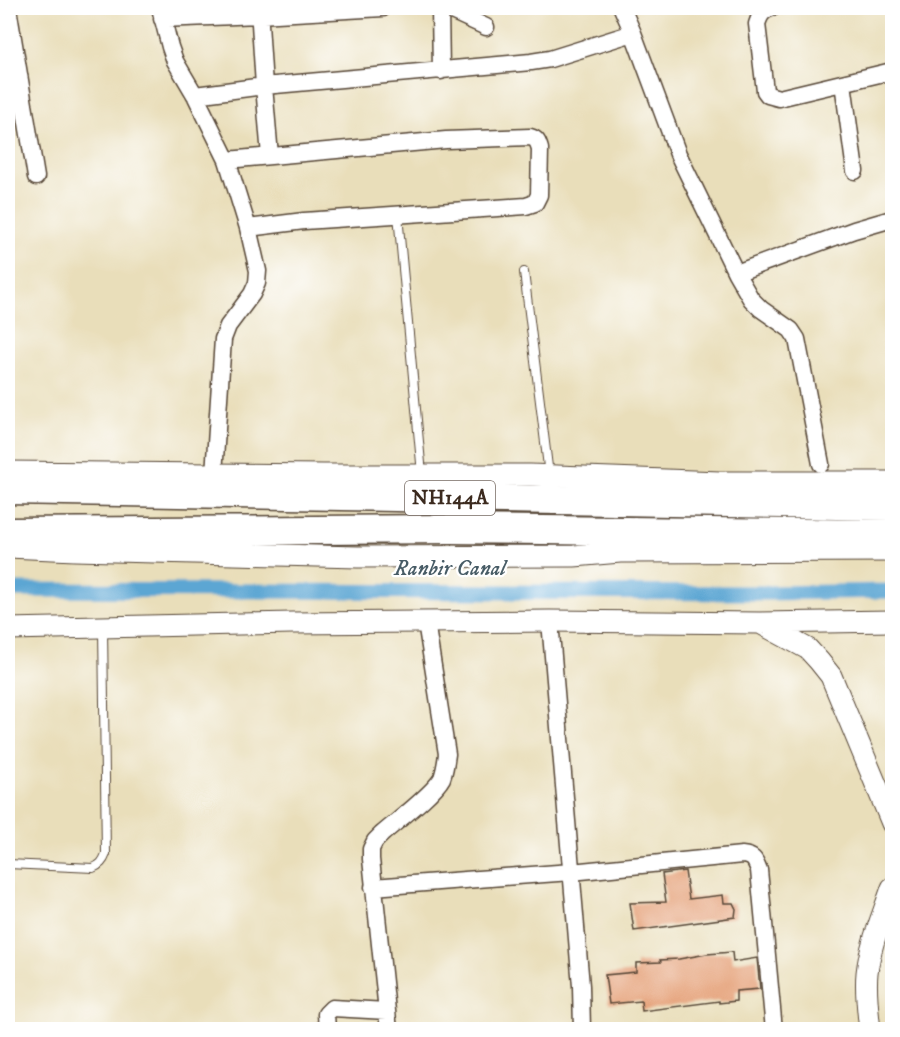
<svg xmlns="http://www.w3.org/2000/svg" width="900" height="1037" font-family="'IM FELL DW Pica',serif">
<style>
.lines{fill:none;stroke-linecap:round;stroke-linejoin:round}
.canal{stroke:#5ca6d3;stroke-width:15}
.building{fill:#e2976b}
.service-casing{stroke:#554535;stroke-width:10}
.minor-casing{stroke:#554535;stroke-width:19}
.tertiary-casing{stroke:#554535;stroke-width:23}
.trunk-casing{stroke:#554535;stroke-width:31}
.service{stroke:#fff;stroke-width:8}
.minor{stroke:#fff;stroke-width:16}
.tertiary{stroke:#fff;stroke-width:21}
.trunk{stroke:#fff;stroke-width:28}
.labels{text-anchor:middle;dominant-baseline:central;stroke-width:4.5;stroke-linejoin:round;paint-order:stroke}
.shield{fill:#fff;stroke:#766a62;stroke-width:1.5}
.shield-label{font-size:20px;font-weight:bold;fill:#3b2a1e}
.water-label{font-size:22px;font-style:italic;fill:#485c66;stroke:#fff}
</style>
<rect width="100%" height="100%" fill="#fff"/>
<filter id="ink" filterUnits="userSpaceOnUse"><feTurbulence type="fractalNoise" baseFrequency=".0167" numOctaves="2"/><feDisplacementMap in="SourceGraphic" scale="12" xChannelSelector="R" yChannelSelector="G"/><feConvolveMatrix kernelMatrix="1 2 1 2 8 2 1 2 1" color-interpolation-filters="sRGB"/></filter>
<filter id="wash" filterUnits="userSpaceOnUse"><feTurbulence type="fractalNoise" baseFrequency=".008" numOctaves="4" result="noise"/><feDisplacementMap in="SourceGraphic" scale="24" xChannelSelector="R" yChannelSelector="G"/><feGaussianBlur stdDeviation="1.35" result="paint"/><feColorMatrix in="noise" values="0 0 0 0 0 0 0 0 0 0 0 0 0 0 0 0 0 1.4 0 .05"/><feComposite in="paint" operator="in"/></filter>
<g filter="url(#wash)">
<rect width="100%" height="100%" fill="#e9deba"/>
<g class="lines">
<path class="canal" d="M 8,590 L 766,593 L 892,591"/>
</g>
<g id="blocks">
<path class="building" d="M 685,871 L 689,899 L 723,895 L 724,903 L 733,903 L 736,909 L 735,917 L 634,931 L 630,903 L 666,902 L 662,874 Z
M 732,952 L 733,962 L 757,958 L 760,989 L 736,991 L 736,1001 L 719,1003 L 719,1001 L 642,1011 L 641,1001 L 609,1004 L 605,975 L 636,972 L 636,963 L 661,962 L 660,960 L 679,959 L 707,954 Z"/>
</g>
</g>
<g filter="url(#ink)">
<use href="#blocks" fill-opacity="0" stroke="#554535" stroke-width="1.5"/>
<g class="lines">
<defs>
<path id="service" d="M 398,215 L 422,474
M 524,272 L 549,475
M 8,864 L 93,868 C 100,865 103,862 106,854 L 103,627"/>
<path id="minor" d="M 8,8 L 36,177
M 160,8 L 170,47 L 175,61 L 195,95 L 227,160 L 248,228 L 258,271 L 257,283 L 252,294 L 228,326 L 223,339 L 214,474
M 259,8 L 264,86 L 270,156
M 440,8 L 441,71
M 445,8 L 486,27
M 622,8 L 633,33 L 678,154 L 736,273 L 751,299 L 761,309 L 791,330 L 797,339 L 821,464
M 771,8 C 762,11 760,15 757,24 L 765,91 L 768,95 L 779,98 L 892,71
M 162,19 L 259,15 L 383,8
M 843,83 L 855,171
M 195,95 L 264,86 L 531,62 L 550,59 L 633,33
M 227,160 L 446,140 L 530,137 C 537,139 538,142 540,149 L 539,195 L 535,203 L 526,206 L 304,221 L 248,228
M 736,273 L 854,230 L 892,219
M 550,621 L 581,986 L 582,1030
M 373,887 L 571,872 L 742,855 C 754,856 755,860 759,870 L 774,1030
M 327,1030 L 326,1014 L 332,1008 L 387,1011
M 389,1030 L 371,859 L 371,849 L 375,841 L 382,834 C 397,821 434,793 442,778 C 445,770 446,762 447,754 L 426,622"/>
<path id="tertiary" d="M 8,472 L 323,475 L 530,475 L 720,482 L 892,482
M 8,547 L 75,550 L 358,557 L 574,556 L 620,552 L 892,551
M 760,623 L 808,649 L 819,661 L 831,676 L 892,823
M 8,629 L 292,623 L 550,621 L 760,623 L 892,621
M 870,1030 C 868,1011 865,992 867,973 C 870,944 883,915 892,888"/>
<path id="trunk" d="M 8,490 L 892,506
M 8,532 L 451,529 L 892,534"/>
</defs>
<use href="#service" class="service-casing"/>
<use href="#minor" class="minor-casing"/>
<use href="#tertiary" class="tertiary-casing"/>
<use href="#trunk" class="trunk-casing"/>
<use href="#service" class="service"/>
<use href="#minor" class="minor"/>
<use href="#tertiary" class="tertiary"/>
<use href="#trunk" class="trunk"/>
</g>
</g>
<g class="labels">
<rect class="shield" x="405" y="481" width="90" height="34" rx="4.5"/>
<g class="shield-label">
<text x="450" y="498">NH144A</text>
</g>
<g class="water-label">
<text x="450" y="568">Ranbir Canal</text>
</g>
</g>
<rect width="900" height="1037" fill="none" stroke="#fff" stroke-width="30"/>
</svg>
